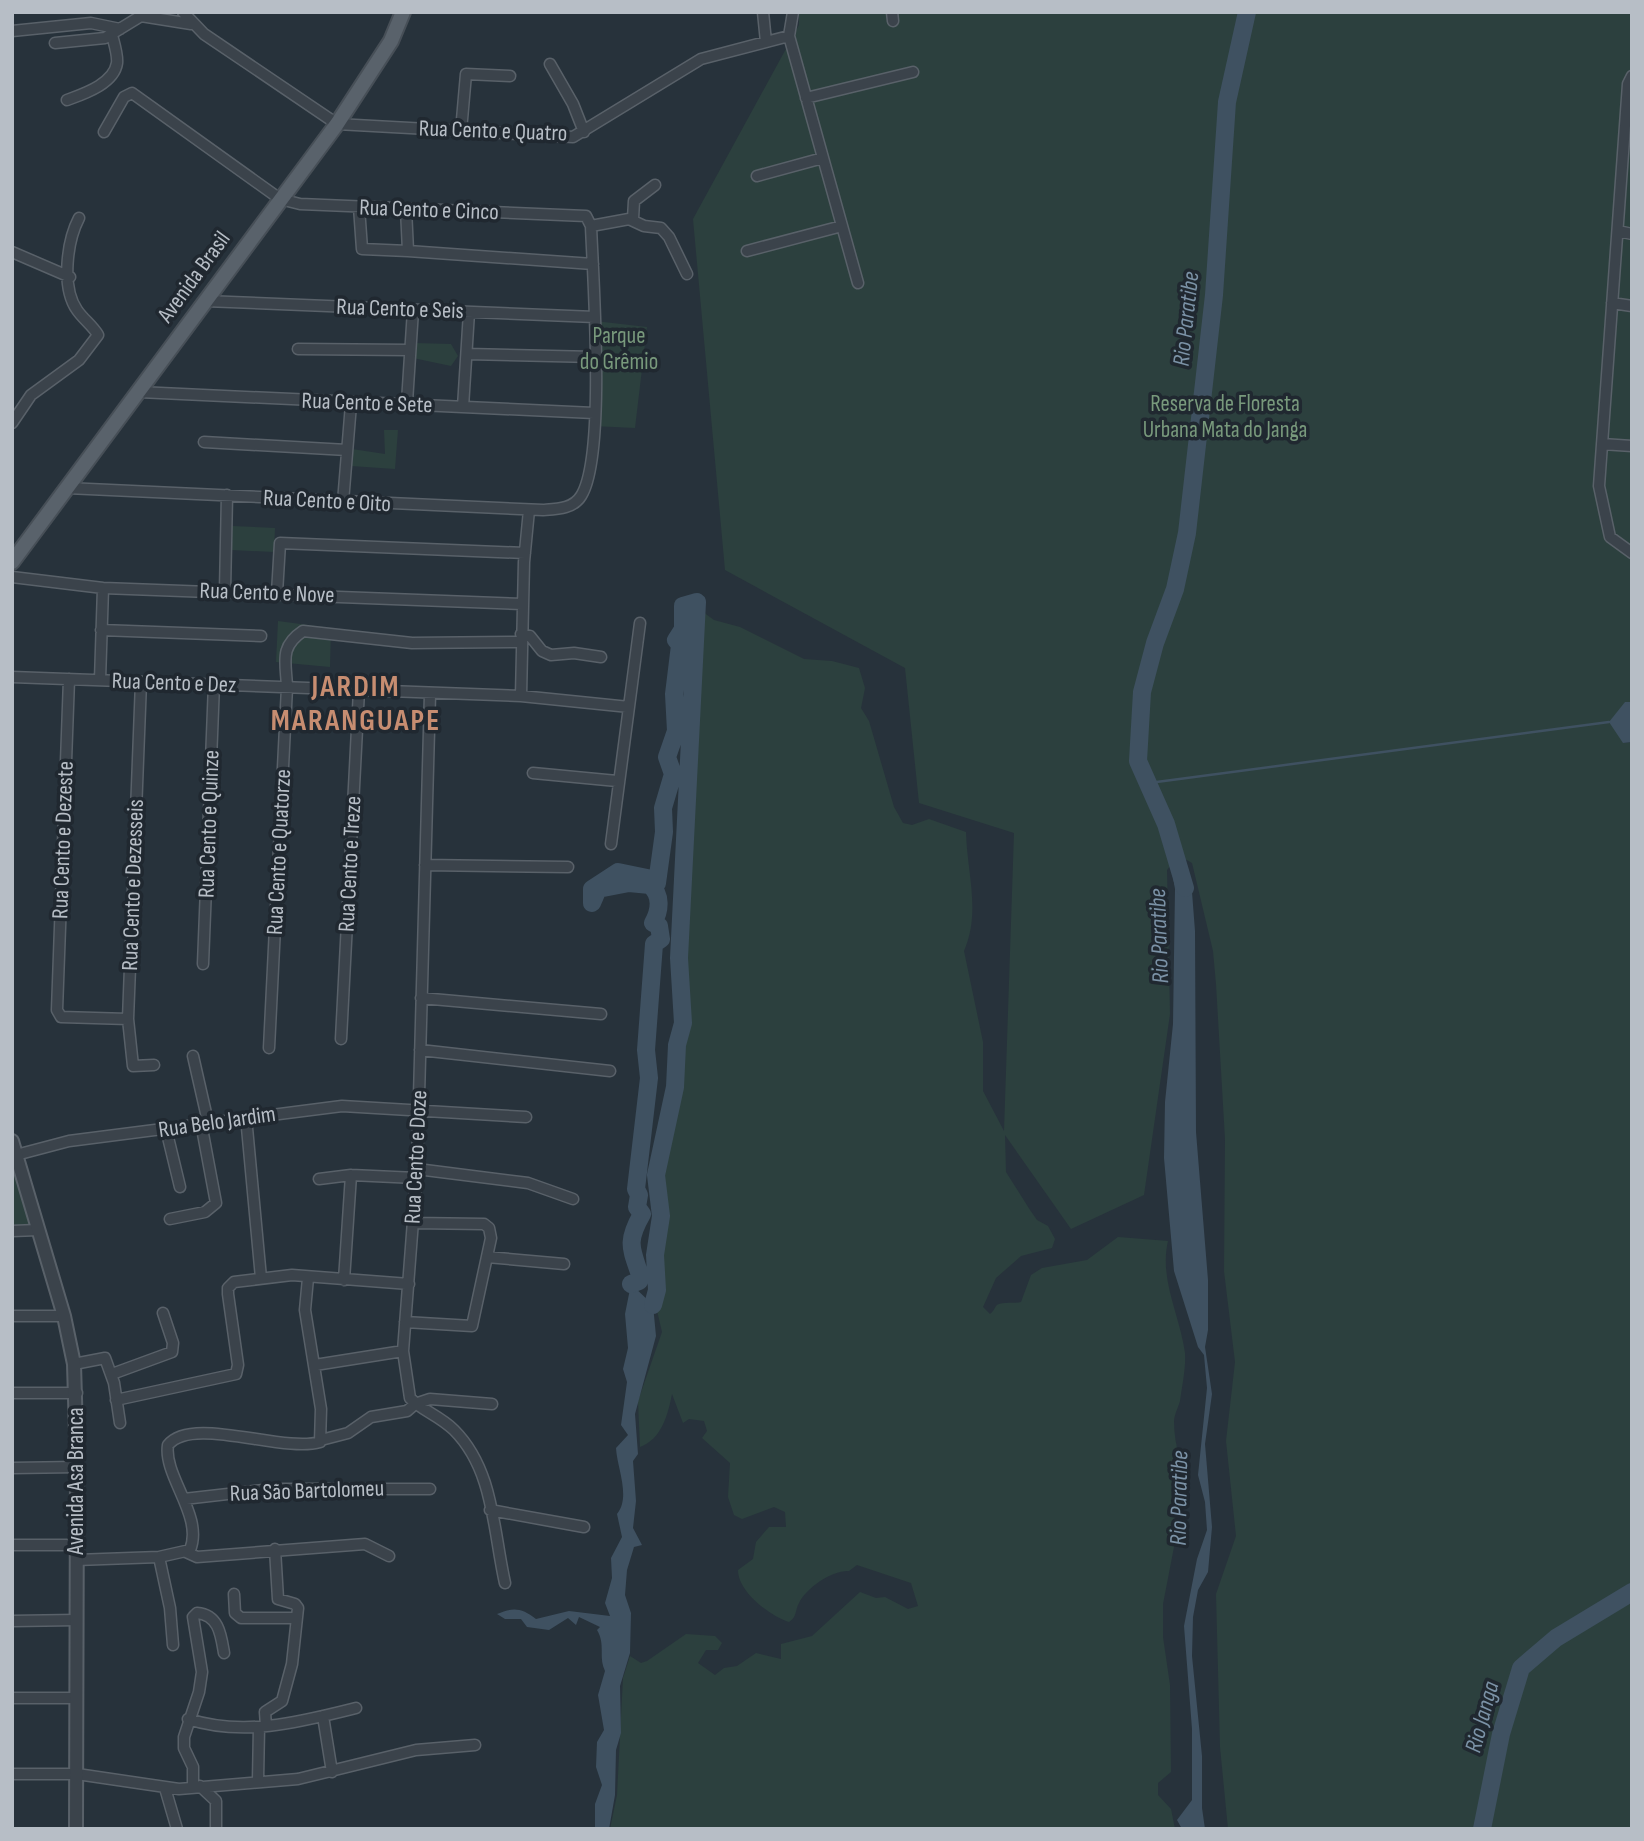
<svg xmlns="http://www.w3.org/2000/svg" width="1644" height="1841" font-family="'Sofia Sans Condensed',sans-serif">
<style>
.green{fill:#2c403e}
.water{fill:#3f5161}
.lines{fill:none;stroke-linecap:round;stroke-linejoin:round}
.stream{stroke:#3f5161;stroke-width:2.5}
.river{stroke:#3f5161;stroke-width:18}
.minor-casing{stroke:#596169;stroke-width:13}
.tertiary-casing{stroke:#596169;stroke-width:16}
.primary-casing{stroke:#474f57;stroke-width:18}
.minor{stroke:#3b434b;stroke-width:10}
.tertiary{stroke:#3b434b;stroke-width:12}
.primary{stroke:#59626b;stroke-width:14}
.labels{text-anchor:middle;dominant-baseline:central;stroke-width:7;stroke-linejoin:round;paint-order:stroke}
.street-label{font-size:23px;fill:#b7bec6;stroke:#202830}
.park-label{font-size:23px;fill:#78997c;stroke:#202830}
.water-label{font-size:24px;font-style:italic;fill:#7b92a6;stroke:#202830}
.district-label{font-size:30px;font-weight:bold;letter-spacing:2px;fill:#c78d71;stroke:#202830}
</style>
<rect width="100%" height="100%" fill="#27323b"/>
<path class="green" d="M 799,12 L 1632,12 L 1632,702 L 1625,702 L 1623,743 L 1632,742 L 1632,1829 L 1228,1829 L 1220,1747 L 1216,1594 L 1236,1536 L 1226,1441 L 1235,1362 L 1224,1271 L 1225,1139 L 1216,984 L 1213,951 L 1192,863 L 1185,859 L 1174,861 L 1167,870 L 1170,1014 L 1144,1195 L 1071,1229 L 1005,1135 L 1006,1172 L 1030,1210 L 1037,1220 L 1048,1226 L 1055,1239 L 1052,1248 L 1021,1256 L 996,1278 L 983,1307 L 990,1314 C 993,1312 994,1309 996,1306 C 1000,1301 1014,1304 1021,1302 L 1031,1275 L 1042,1268 L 1087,1260 L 1118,1237 L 1168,1241 C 1159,1280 1180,1315 1185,1353 C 1186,1368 1182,1386 1180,1401 C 1178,1408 1174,1415 1174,1422 C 1174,1446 1183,1466 1185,1490 L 1163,1604 L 1163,1637 L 1170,1685 L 1171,1772 L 1158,1783 L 1158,1795 L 1171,1809 L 1175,1829 L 610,1829 L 617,1795 L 623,1678 L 630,1656 L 641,1663 L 647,1661 L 686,1634 L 715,1636 L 722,1643 L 718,1650 L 706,1650 L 698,1663 L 715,1675 L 724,1668 L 737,1666 L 756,1653 L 781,1659 L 781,1644 L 812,1636 L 860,1592 L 876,1598 L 885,1597 L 908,1609 L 918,1606 L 911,1583 L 857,1565 L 849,1571 C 832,1570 806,1588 799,1603 C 795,1610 797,1617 789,1622 C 770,1616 738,1592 738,1570 L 753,1559 L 756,1542 L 769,1527 L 786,1527 L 785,1512 L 774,1507 L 742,1519 L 734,1515 L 728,1497 L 730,1463 L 702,1438 L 707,1431 L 704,1421 L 689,1419 L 683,1423 L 672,1394 C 668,1414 662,1439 640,1447 L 638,1401 L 662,1332 L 655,1302 L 661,1278 L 657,1250 L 662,1234 L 657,1177 L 670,1133 L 681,1061 L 680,1043 L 686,1021 L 681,950 L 689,919 L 684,900 L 688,887 L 691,800 L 688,780 L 691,708 L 697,690 L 694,671 L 698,619 L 703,612 L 714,620 L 740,627 L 804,659 L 832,661 L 859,668 L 865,688 L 861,708 L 869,721 L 894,807 L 903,823 L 912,825 L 929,819 L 966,832 C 967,873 981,912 964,951 L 983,1042 L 983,1091 L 1004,1131 L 1014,833 L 919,803 L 905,668 L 725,570 L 693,219 L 799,25 Z
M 595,321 L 647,327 L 635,428 L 593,426 Z
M 414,343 L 451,344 L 458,356 L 451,366 L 413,358 Z
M 384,430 L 398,430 L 395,469 L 351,466 L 352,449 L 385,454 Z
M 232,526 L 275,528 L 274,552 L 231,550 Z
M 278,621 L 331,628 L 330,667 L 276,662 Z
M 12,1142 L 38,1225 L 12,1226 Z"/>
<path class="water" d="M 1625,702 L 1632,702 L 1632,742 L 1623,743 L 1609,722 Z
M 1184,864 L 1192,892 L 1195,931 L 1196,1132 L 1208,1280 L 1208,1330 L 1205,1347 L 1212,1394 L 1205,1444 L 1212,1527 L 1208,1572 L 1198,1590 L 1193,1617 L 1192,1656 L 1202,1756 L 1202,1808 L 1205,1829 L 1182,1829 L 1177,1820 L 1192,1800 L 1192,1729 L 1184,1626 L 1197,1559 L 1207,1530 L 1205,1502 L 1198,1475 L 1207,1388 L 1204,1355 L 1198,1347 L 1174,1271 L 1164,1158 L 1165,1102 L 1173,1024 L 1175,889 L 1172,872 Z
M 631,1284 L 653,1305 L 656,1336 L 635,1414 L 638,1454 L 633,1461 L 636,1501 L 633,1528 L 642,1545 L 634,1547 L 627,1570 L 625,1595 L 631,1613 L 630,1653 L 620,1686 L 621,1733 L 616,1750 L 615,1795 L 609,1829 L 595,1829 L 595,1804 L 602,1785 L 596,1767 L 597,1742 L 604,1730 L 598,1695 L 605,1671 C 598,1657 606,1645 597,1630 L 600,1627 L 579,1617 L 576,1625 L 568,1618 L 549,1630 L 527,1627 L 521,1619 L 505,1619 L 497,1614 C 513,1607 522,1608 536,1619 L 569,1611 L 610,1616 L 605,1603 L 612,1578 L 611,1558 L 622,1537 L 617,1514 C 631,1497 617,1468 616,1448 L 628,1435 L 621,1425 L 627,1382 L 623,1369 L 628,1348 L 625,1314 Z"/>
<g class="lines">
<path class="stream" d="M 1149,783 L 1609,722"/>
<path class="river" d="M 1185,888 L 1166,824 L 1138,761 L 1142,692 L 1155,643 L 1175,589 L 1187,533 L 1214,295 L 1227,102 L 1247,12
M 631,1284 L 639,1281 L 640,1275 C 631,1248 626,1242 642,1214 L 637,1207 L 639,1195 L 636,1189 L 649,1078 L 646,1050 L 654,944 L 661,939 L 659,926 L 653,923 C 660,911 662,895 650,885 L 629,883 L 598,889 L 592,903 L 592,889 L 618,872 L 652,879 L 657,883 L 664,832 L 663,808 L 673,774 L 667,757 L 676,731 L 674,694 L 680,645 L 676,640 L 683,629 L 683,606 L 697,602 L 679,958 L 683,1023 L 677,1045 L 675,1087 L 656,1175 L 661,1216 L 655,1255 L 657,1290 L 653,1305
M 1482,1829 L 1501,1734 L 1521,1668 L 1556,1638 L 1632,1592"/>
<defs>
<path id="minor" d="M 183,12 L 204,34 L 337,124 L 573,137 L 701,59 L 789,36 L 858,283
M 763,12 L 766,42
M 892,12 L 893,21
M 12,31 L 91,23 L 120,29
M 789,36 L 793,12
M 55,43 L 105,38 L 141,16 L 191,24
M 550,64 L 573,104 L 584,132
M 1632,76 L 1628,84 L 1599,486 L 1610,537 L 1632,553
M 806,98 L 913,72
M 67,100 C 83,94 114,84 117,63 C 118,55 114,43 112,35
M 461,131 L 466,74 L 510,76
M 757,176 L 823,158
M 359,207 L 362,249 L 408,251
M 406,209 L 408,251 L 593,264
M 633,219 L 634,201 L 655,185
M 591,226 L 629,219 L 644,226 L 661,228 L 669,237 L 687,274
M 1618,231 L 1632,234
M 747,251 L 842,226
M 12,252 L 70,277
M 205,301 L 595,317
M 1612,303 L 1632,306
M 298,349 L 410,350
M 467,354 L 595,357
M 139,392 L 594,413
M 407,402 L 413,310
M 463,407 L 469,312
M 12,423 L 31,395 L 79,360 L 98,335 C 93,326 83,319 77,310 C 61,287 67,241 79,218
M 204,442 L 347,450
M 1602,444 L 1632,446
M 67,488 L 543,510 C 557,509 573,509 581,496 C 606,457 593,279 591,226 L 586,216 L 300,204 L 280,199 L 132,93 L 124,97 L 104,132
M 343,502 L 351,404
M 12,577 L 103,588 L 522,604
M 225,591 L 227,495
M 277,593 L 280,543 L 525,553
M 101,630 L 261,636
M 521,634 L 530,636 L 542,651 L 551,655 L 574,653 L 601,657
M 12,677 L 521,696 L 629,707
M 69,679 L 57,1010 L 61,1017 L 128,1019
M 100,680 L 103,588
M 141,682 L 128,1019 L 133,1066 L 154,1065
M 430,694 L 417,1169 L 403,1351 L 410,1398 C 421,1410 440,1416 454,1430 C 494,1470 493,1530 505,1583
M 521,696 L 524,562 L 529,510
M 533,773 L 617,781
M 611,844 L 640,623
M 425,865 L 568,867
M 203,964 L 214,684
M 421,998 L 601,1014
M 341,1039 L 359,690
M 269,1048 L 287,687 C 286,662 279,647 303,631 L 412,643 L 521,642
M 420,1050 L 610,1071
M 193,1056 L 208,1122
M 246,1117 L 261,1278
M 166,1129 L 180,1187
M 16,1155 L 69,1141 L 342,1106 L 526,1117
M 417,1169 L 528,1183 L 573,1199
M 319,1179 L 351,1175 L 416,1178
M 170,1219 L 205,1212 L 216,1203 L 201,1123
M 12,1231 L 38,1230
M 487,1257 L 564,1264
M 344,1280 L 351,1175
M 12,1316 L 64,1316
M 405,1322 L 472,1326 L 491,1238 L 489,1228 L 484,1224 L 413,1223
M 74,1364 L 105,1358 L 114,1383 L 120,1423
M 315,1365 L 403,1351
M 112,1374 L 172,1352 L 173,1343 L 163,1313
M 12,1393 L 77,1393
M 116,1400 L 236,1374 L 238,1365 L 228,1294 L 228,1288 L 234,1282 L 292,1275 L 409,1284
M 321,1440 L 348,1433 L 371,1417 L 407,1411 L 415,1404 L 430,1399 L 492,1404
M 12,1468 L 77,1467
M 184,1499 L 272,1489 L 430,1489
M 490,1510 L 584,1527
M 12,1545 L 77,1545
M 186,1552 L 197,1557 L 365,1544 L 389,1556
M 159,1557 L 170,1608 L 173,1645
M 76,1560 L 159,1557 L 190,1550 C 204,1516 163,1476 168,1445 C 192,1415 282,1453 320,1442 L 321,1409 L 305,1310 L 308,1278
M 234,1594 L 235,1613 L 241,1618 L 295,1618
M 12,1621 L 77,1620
M 12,1698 L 76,1698
M 323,1716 L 332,1772
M 188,1719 C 244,1737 300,1722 356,1708
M 266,1726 L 265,1712 L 282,1701 L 292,1664 L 298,1608 L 295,1604 L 278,1599 L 275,1549
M 12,1774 L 77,1774 L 179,1789 L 298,1779 L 416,1750 L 475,1745
M 258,1780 L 259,1727
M 200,1786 L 216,1801 L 216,1829
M 165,1788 L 177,1829
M 193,1788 L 193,1767 L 184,1748 L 184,1737 L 199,1692 L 202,1672 L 193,1617 L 197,1613 C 219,1615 221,1635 224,1653"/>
<path id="tertiary" d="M 12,1141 L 64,1316 L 74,1364 L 77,1467 L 76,1829"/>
<path id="primary" d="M 12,562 L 337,124 L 391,41 L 403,12"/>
</defs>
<use href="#minor" class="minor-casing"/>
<use href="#tertiary" class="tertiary-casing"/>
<use href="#primary" class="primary-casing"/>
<use href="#minor" class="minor"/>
<use href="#tertiary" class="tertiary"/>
<use href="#primary" class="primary"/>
</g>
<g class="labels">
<g class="street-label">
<text transform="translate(493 131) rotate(2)">Rua Cento e Quatro</text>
<text transform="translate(429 210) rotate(2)">Rua Cento e Cinco</text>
<text transform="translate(194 277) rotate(-54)">Avenida Brasil</text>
<text transform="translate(400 309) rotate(2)">Rua Cento e Seis</text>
<text transform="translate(367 403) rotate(2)">Rua Cento e Sete</text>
<text transform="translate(327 501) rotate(3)">Rua Cento e Oito</text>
<text transform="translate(267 593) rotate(2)">Rua Cento e Nove</text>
<text transform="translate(174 683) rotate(2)">Rua Cento e Dez</text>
<text transform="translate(209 824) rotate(-88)">Rua Cento e Quinze</text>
<text transform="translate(63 840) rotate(-88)">Rua Cento e Dezeste</text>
<text transform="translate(279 852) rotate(-87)">Rua Cento e Quatorze</text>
<text transform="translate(350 864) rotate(-87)">Rua Cento e Treze</text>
<text transform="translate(133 885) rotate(-88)">Rua Cento e Dezesseis</text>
<text transform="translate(217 1122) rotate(-8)">Rua Belo Jardim</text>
<text transform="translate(416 1157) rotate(-87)">Rua Cento e Doze</text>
<text transform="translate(76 1481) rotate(-90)">Avenida Asa Branca</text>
<text transform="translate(307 1491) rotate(-2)">Rua São Bartolomeu</text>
</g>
<g class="park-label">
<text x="619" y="336">Parque<tspan x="619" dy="26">do Grêmio</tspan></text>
<text x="1225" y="404">Reserva de Floresta<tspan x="1225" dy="26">Urbana Mata do Janga</tspan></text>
</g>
<g class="water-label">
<text transform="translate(1186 319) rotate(-84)">Rio Paratibe</text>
<text transform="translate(1159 936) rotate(-92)">Rio Paratibe</text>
<text transform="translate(1179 1498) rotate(-89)">Rio Paratibe</text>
<text transform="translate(1482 1717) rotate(-75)">Rio Janga</text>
</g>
<g class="district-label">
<text x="356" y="687">JARDIM<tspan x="356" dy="34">MARANGUAPE</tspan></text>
</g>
</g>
<rect width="1644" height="1841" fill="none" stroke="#b7bec6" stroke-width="28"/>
</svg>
